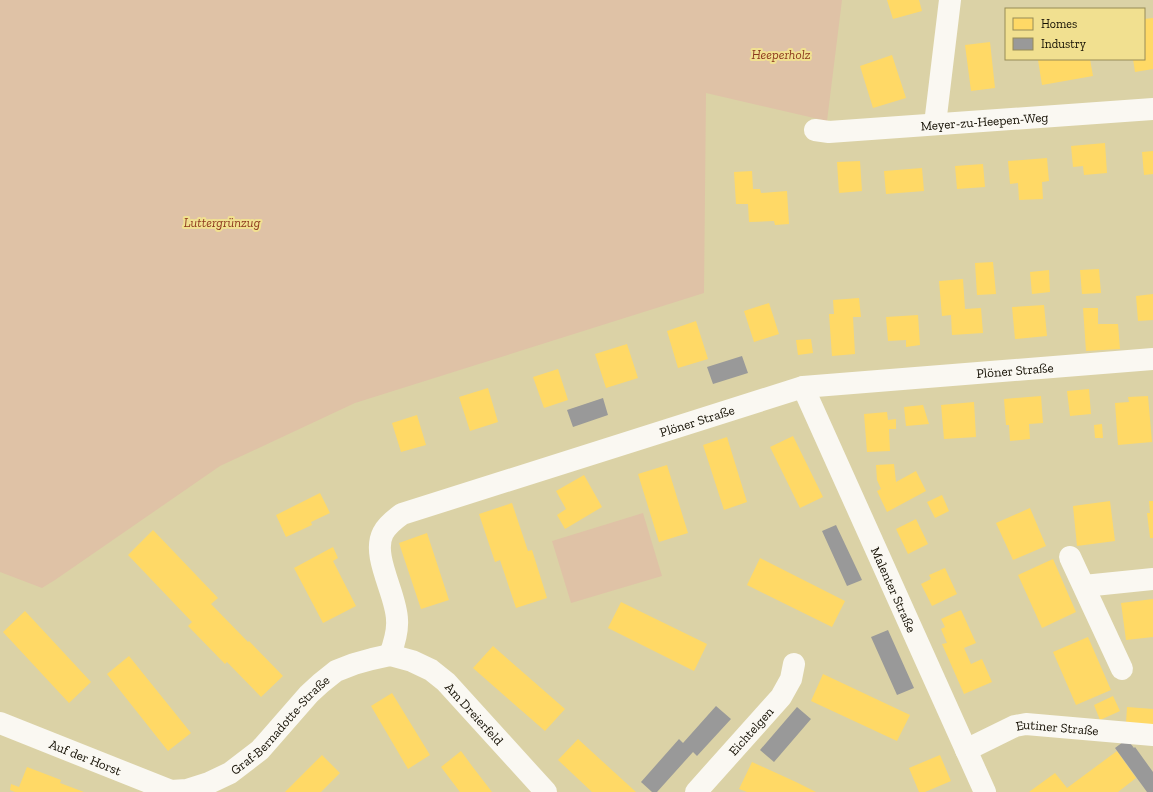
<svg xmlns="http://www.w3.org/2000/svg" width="1153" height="792" font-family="'Zilla Slab',serif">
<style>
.green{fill:#dfc2a6}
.homes{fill:#ffd966}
.industry{fill:#999}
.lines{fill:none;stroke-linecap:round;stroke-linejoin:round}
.minor{stroke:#faf8f2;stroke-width:22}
.labels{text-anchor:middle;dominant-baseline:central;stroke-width:4;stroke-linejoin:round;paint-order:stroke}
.park-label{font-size:13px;font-style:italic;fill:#8d391e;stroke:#f1e090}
.street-label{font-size:13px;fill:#120d00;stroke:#f1e090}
</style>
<rect width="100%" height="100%" fill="#dbd2a6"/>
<path class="green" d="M 0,0 L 842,0 L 827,121 L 706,93 L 704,293 L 355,403 L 220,466 L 55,580 L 42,588 L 0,572 Z
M 643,513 L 662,576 L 571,603 L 552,541 Z"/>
<path class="homes" d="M 887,0 L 919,0 L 922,11 L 893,19 Z
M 1153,18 L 1153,69 L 1135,72 L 1133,59 L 1144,59 L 1144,19 Z
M 990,42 L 995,88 L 971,91 L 965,45 Z
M 892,55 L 906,98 L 873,108 L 860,66 Z
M 1046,59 L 1090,59 L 1093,76 L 1042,85 L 1038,60 Z
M 1105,143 L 1107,173 L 1084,175 L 1083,166 L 1073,167 L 1071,146 Z
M 1153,151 L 1153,174 L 1144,175 L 1142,152 Z
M 1047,158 L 1049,181 L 1042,182 L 1043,199 L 1019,200 L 1018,183 L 1010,184 L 1008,161 Z
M 860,161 L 862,191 L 839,193 L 837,162 Z
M 983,164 L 985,187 L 957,189 L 955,166 Z
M 922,168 L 924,191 L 886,194 L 884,171 Z
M 752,171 L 753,189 L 760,189 L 761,193 L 787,191 L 789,224 L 775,225 L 774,221 L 749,222 L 748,204 L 736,204 L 734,172 Z
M 993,262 L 996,294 L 977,295 L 975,263 Z
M 1099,269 L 1101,293 L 1082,294 L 1080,270 Z
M 1049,270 L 1050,292 L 1032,294 L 1030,272 Z
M 963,279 L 965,309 L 981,308 L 983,333 L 952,335 L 951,315 L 942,316 L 939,281 Z
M 1153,294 L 1153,320 L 1138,321 L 1136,296 Z
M 859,298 L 861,317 L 853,317 L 855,354 L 832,356 L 829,314 L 834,314 L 833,300 Z
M 769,303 L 779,334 L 754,342 L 744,311 Z
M 1044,305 L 1047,336 L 1015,339 L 1012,307 Z
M 1083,308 L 1098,308 L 1098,324 L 1118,324 L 1120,349 L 1086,351 Z
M 918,315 L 920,345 L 906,347 L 906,340 L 888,341 L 886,317 Z
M 696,321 L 708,359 L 678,368 L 667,331 Z
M 811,339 L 813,353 L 798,355 L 796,340 Z
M 627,344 L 638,378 L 606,388 L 595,354 Z
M 558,369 L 568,400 L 544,408 L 533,377 Z
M 488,388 L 498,422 L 470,431 L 459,397 Z
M 1089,389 L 1091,414 L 1070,416 L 1067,391 Z
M 1041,396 L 1043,423 L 1029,424 L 1030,439 L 1010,441 L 1009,425 L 1006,425 L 1004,399 Z
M 1148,396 L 1152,442 L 1118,445 L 1115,403 L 1129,402 L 1128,397 Z
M 974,402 L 976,437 L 944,439 L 941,405 Z
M 923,405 L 929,424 L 906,426 L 904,407 Z
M 887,412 L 888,420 L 896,419 L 896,429 L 889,429 L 890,451 L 867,452 L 864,414 Z
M 417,415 L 426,445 L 401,452 L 392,423 Z
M 1102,424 L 1103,438 L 1095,438 L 1094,425 Z
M 793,436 L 823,497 L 800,508 L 770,447 Z
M 727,437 L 747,502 L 724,510 L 703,445 Z
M 894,464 L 896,482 L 916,471 L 926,491 L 887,512 L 877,491 L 881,489 L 877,480 L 876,465 Z
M 667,465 L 688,533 L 659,542 L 638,474 Z
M 584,475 L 602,507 L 565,529 L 557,515 L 566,509 L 556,491 Z
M 320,493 L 330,513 L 311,522 L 312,525 L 286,537 L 276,515 Z
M 942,495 L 949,511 L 935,518 L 927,502 Z
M 1110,501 L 1115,541 L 1077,546 L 1073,506 Z
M 1149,501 L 1153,501 L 1153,538 L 1150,538 L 1147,513 L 1150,513 Z
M 512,503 L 528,551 L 532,550 L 547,598 L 516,608 L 500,560 L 495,562 L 479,514 Z
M 1030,508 L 1046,546 L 1013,560 L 996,523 Z
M 916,519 L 928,544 L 908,554 L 896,529 Z
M 153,530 L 218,598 L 211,604 L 248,642 L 249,641 L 283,676 L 261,697 L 227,662 L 225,664 L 188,626 L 192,622 L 128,555 Z
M 427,533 L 449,600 L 421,609 L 399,543 Z
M 333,547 L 338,558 L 333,561 L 356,606 L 323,623 L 294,568 Z
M 760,558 L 845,601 L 832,627 L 747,585 Z
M 1053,559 L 1076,612 L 1042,628 L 1018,575 Z
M 945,568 L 957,594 L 932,606 L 921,584 L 931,579 L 929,575 Z
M 1153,599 L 1153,637 L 1126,640 L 1121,603 Z
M 621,602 L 707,644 L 694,671 L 608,628 Z
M 961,610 L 976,643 L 964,648 L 971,664 L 982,659 L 992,682 L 964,694 L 942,644 L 947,643 L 941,629 L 945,627 L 941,619 Z
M 25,611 L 91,682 L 69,703 L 3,632 Z
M 1088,637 L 1111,690 L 1076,705 L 1053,652 Z
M 493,646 L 565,709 L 545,731 L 473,668 Z
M 129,656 L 191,733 L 168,751 L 107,674 Z
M 823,674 L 910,715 L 897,741 L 811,701 Z
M 392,693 L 430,755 L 408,769 L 371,706 Z
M 1113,696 L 1120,711 L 1100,720 L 1094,705 Z
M 1127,707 L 1153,709 L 1153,725 L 1126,723 Z
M 578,739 L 614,772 L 636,792 L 592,792 L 558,760 Z
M 461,751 L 472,766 L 492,792 L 460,792 L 441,767 Z
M 1117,751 L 1136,778 L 1118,792 L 1029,792 L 1055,773 L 1067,788 Z
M 322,755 L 340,773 L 321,792 L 285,792 Z
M 940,755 L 951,781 L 925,792 L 919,792 L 909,768 Z
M 752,762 L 796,782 L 816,792 L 747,792 L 739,789 Z
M 27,767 L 61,780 L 60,783 L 84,792 L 15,792 L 10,790 L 11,784 L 19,787 Z"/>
<path class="industry" d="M 742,356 L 748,373 L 713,384 L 707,367 Z
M 603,398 L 608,415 L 573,427 L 567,410 Z
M 836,525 L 862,580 L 847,586 L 822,531 Z
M 888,630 L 914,688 L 897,695 L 871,637 Z
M 716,706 L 731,719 L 697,756 L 693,752 L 657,792 L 652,792 L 641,782 L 679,739 L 683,743 Z
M 797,707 L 811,719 L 774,762 L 760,750 Z
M 1127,739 L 1134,748 L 1135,747 L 1153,772 L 1153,792 L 1147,792 L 1115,748 Z"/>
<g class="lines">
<g class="minor">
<path d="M 935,124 L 950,0"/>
<path id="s1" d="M 815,130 L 829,132 L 1153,109"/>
<path id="s2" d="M 803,387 L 985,792"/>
<path d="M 1070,557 L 1122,669"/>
<path d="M 1084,586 L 1153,579"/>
<path id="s3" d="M 390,655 C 394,644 398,632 397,620 C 397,595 371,556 383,533 C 387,525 395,519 402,514 L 803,387 L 1153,359"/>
<path id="s4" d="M 0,723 L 171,791"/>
<path id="s5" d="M 966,750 L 1015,726 L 1026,724 L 1153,735"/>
<path id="s6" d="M 171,792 L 171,791 L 187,790 L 209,783 L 230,773 L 260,750 L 309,694 L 321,683 L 336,671 L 354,664 L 372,659 L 390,655 L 412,661 L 431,670 L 446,682 L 546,792"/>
<path id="s7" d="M 696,792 L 781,697 L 791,679 L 794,664"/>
</g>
</g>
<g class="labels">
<g class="park-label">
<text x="781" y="54">Heeperholz</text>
<text x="222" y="222">Luttergrünzug</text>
</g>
<g class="street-label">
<text stroke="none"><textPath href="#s1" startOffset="170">Meyer-zu-Heepen-Weg</textPath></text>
<text stroke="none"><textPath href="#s3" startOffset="786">Plöner Straße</textPath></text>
<text stroke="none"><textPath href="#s3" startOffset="462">Plöner Straße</textPath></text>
<text stroke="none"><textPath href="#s2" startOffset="222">Malenter Straße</textPath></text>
<text stroke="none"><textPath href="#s6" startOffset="373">Am Dreierfeld</textPath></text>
<text stroke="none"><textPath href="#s6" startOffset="133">Graf-Bernadotte-Straße</textPath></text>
<text stroke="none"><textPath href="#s5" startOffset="97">Eutiner Straße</textPath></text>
<text stroke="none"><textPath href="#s7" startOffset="82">Eichtelgen</textPath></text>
<text stroke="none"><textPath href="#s4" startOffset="92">Auf der Horst</textPath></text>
</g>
</g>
<rect x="1005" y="8" width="140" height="52" fill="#f1e090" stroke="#988c56"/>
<rect x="1013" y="18" width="20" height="12" fill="#ffd966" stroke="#988c56"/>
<text x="1041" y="28" font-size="12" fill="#120d00">Homes</text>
<rect x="1013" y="38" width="20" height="12" fill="#999999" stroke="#988c56"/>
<text x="1041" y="48" font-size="12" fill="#120d00">Industry</text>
</svg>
